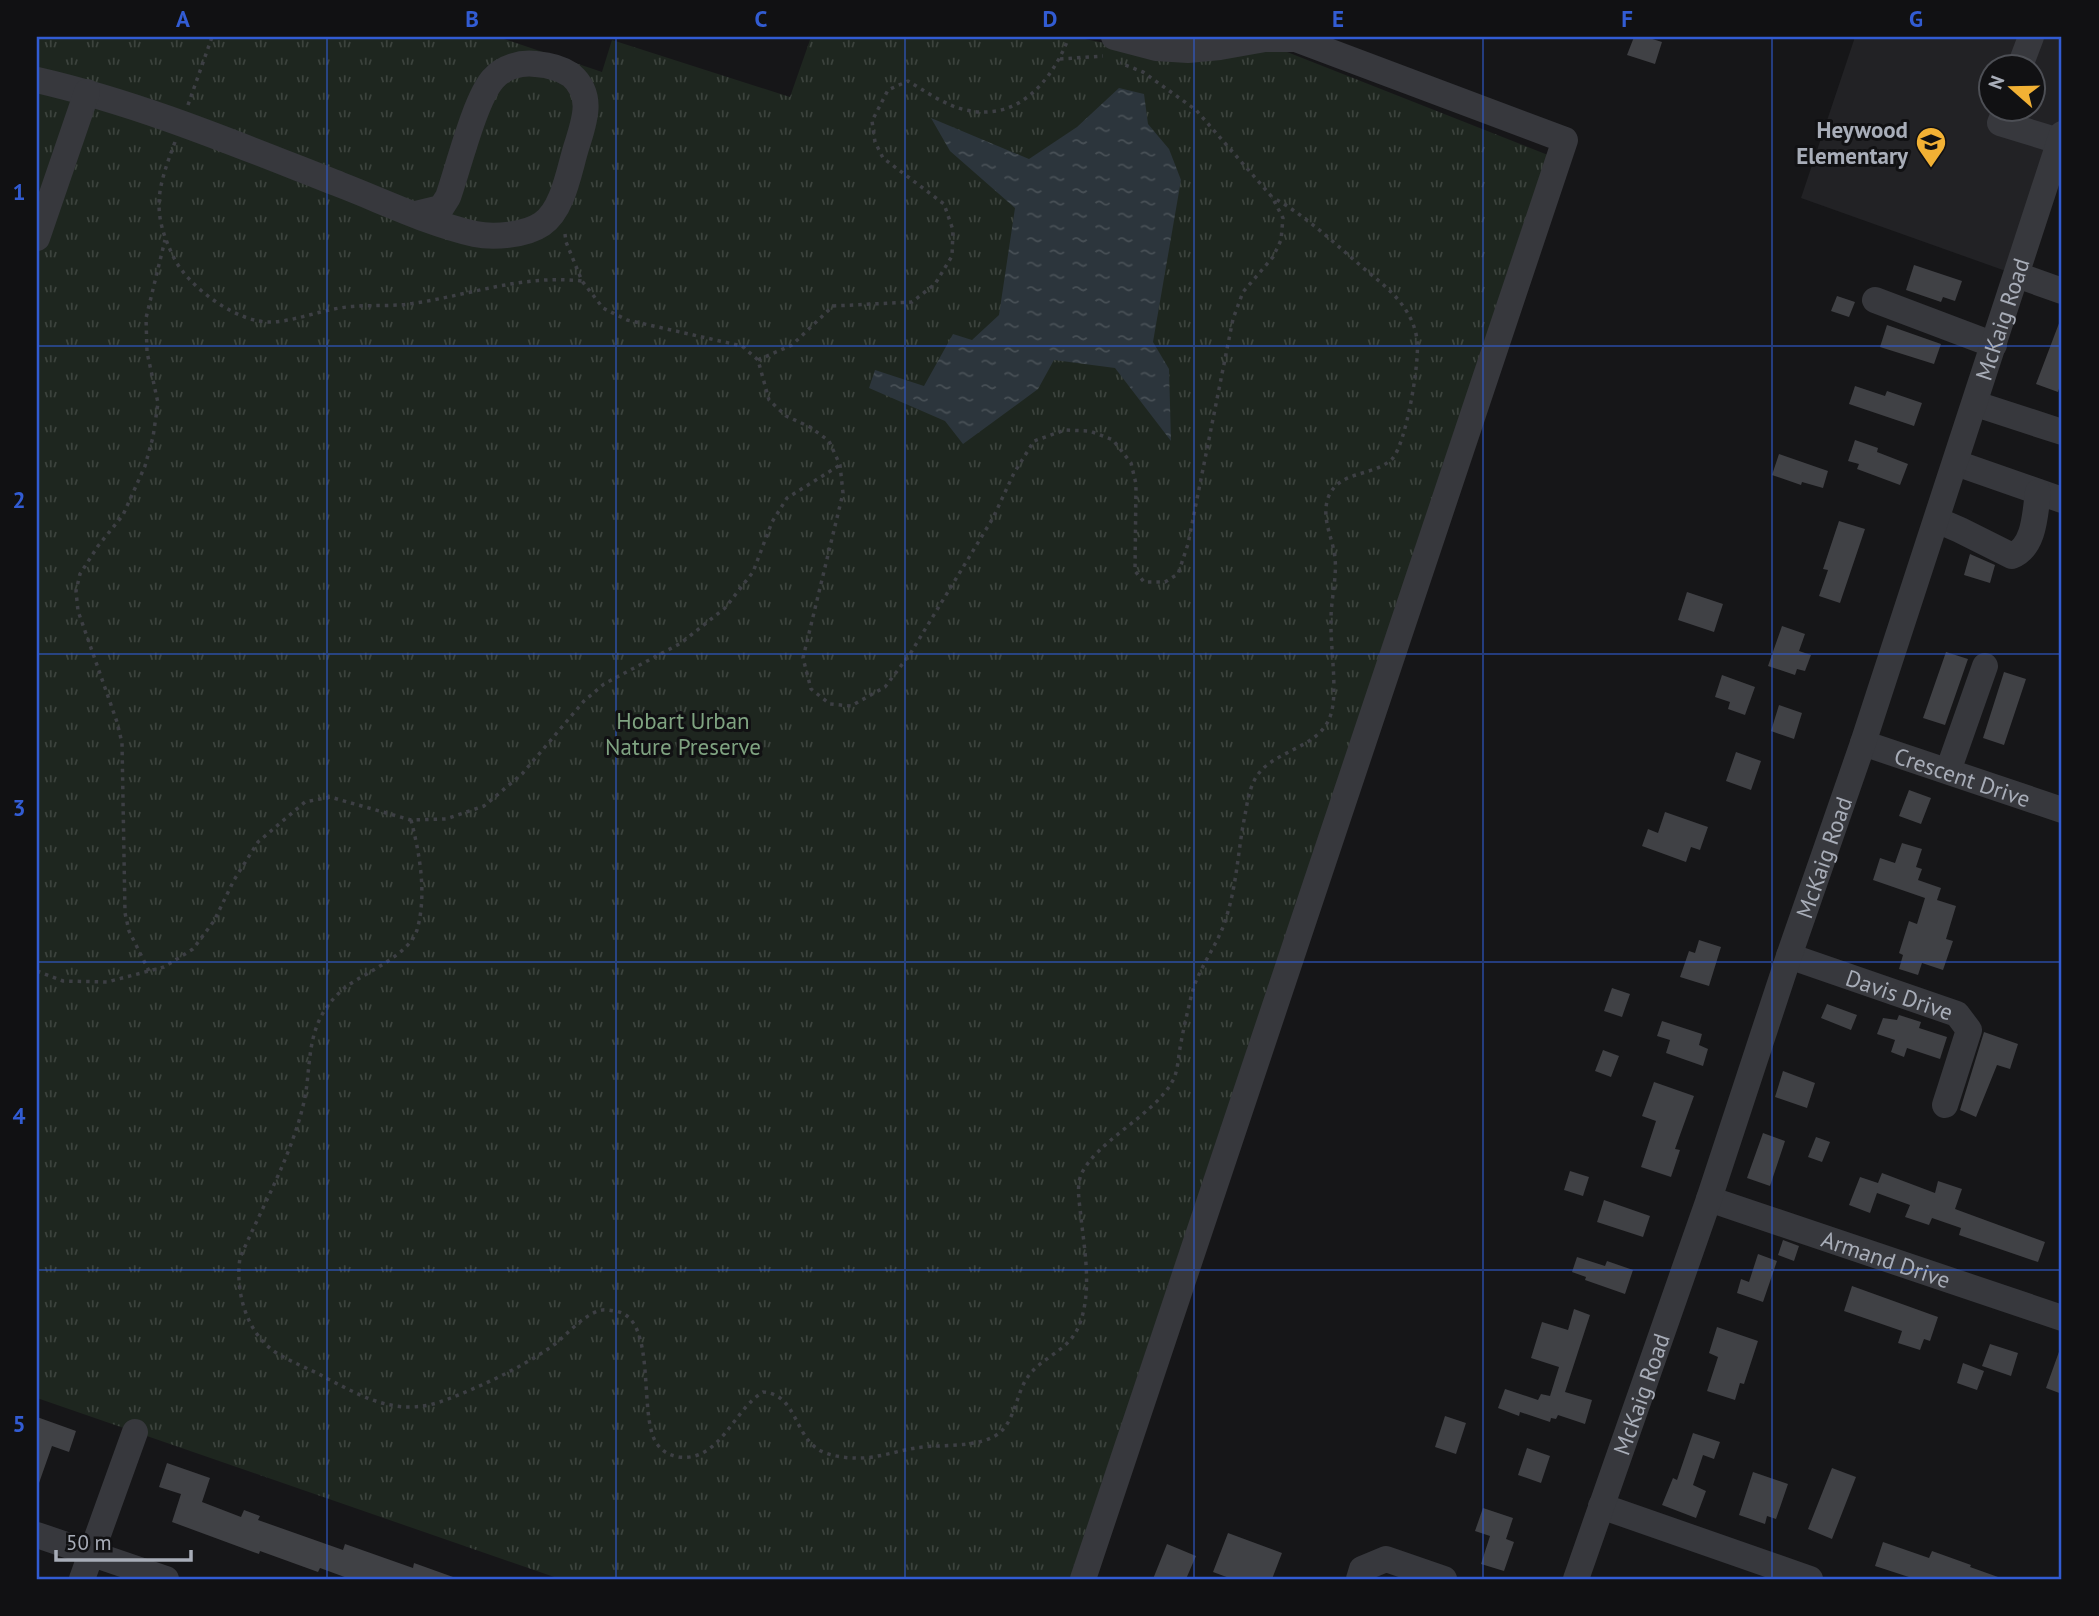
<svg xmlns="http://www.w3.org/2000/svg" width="2099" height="1616" font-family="'PT Sans',sans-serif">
<defs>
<pattern id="grass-tufts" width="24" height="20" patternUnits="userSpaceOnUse" patternTransform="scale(1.75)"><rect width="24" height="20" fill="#1e261f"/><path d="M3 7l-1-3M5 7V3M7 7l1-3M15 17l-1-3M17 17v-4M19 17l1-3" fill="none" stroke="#3c433d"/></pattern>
<pattern id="water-ripples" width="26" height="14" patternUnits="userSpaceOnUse" patternTransform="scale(1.75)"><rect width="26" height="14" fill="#2c353c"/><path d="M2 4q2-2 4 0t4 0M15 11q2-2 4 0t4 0" fill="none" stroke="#485056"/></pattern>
</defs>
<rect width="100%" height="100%" fill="#161618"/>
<path fill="#222225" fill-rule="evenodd" d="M1855 37H2062V134L2017 275 1801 198ZM1990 66H2032V108H1990Z"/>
<path fill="url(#grass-tufts)" d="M37 37H498L602 72 612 40 790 97 811 37H1075L1154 53 1267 44 1553 157 1082 1579H560L37 1398Z"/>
<path fill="url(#water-ripples)" d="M1119 88 1144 94 1148 124 1169 149 1181 180 1153 342 1169 369 1171 441 1115 368 1054 360 1038 389 963 444 945 421 869 388 875 370 924 386 953 334 972 340 999 315 1015 208 950 151 931 118 1029 159 1077 127Z"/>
<path fill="#404145" d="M1634 37H1646L1662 42 1655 64 1627 55Z
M1914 265 1962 281 1955 301 1943 297 1941 302 1906 290Z
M1837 296 1855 302 1849 317 1831 311Z
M2061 318 2062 379 2058 392 2036 384Z
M1887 325 1941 344 1934 364 1880 347Z
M1855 386 1885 396 1887 391 1922 403 1914 426 1849 404Z
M1855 440 1878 448 1877 452 1908 464 1900 485 1857 469 1859 464 1848 461Z
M1779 454 1828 471 1823 488 1802 482 1801 485 1772 475Z
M1839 521 1865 529 1840 603 1819 596 1828 570 1823 569Z
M1970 554 1995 565 1990 583 1964 575Z
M1687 592 1723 604 1714 632 1678 620Z
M1782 626 1805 634 1799 651 1811 655 1805 671 1797 669 1795 675 1768 666Z
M1946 652 1968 659 1945 725 1923 718Z
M2004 672 2026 679 2004 745 1983 738Z
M1722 675 1755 687 1745 715 1728 709 1730 702 1715 697Z
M1779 705 1802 713 1794 739 1771 731Z
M1736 752 1761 761 1751 790 1726 781Z
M1909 790 1931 798 1921 824 1899 816Z
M1665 812 1708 827 1700 850 1691 847 1686 862 1642 846 1648 829 1658 833Z
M1902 843 1922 849 1916 867 1922 869 1918 880 1941 888 1937 900 1956 906 1946 939 1953 941 1943 970 1922 963 1918 975 1899 969 1903 955 1899 953 1909 921 1917 924 1925 898 1873 880 1880 858 1895 863Z
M1699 940 1721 947 1709 986 1680 977 1689 951 1695 953Z
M1612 988 1630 994 1622 1017 1604 1011Z
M1827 1004 1857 1015 1851 1030 1821 1018Z
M1899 1015 1921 1022 1919 1028 1947 1037 1940 1059 1907 1048 1904 1057 1891 1052 1895 1040 1877 1034 1883 1018 1897 1020Z
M1662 1021 1702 1034 1699 1045 1708 1049 1703 1066 1666 1053 1670 1040 1657 1036Z
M1984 1032 2018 1044 2010 1069 1997 1065 1976 1117 1960 1110Z
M1603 1050 1619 1056 1611 1077 1595 1071Z
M1783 1071 1815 1083 1807 1108 1775 1097Z
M1654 1082 1694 1096 1675 1149 1680 1150 1671 1177 1641 1167 1656 1121 1642 1116Z
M1763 1133 1785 1141 1770 1186 1747 1178Z
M1816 1137 1830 1142 1822 1162 1808 1157Z
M1570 1171 1589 1177 1583 1196 1564 1190Z
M1882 1173 1935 1193 1938 1181 1962 1189 1955 1209 2045 1242 2038 1262 1959 1235 1961 1228 1932 1218 1929 1225 1905 1217 1910 1205 1877 1193 1870 1213 1849 1205 1860 1177 1878 1183Z
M1604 1200 1650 1216 1643 1237 1597 1222Z
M1783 1240 1799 1246 1794 1261 1778 1255Z
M1758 1254 1777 1261 1763 1302 1737 1293 1741 1279 1749 1282Z
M1577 1257 1605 1266 1607 1261 1633 1270 1625 1294 1585 1280 1586 1277 1572 1272Z
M1852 1286 1938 1317 1930 1341 1924 1339 1920 1350 1898 1343 1902 1331 1844 1311Z
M1574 1309 1590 1315 1565 1392 1592 1400 1585 1424 1558 1415 1556 1419 1551 1418 1550 1422 1520 1412 1519 1416 1498 1408 1505 1389 1538 1400 1541 1394 1550 1396 1559 1367 1531 1358 1542 1322 1568 1330Z
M1717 1327 1758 1341 1744 1384 1740 1383 1735 1400 1707 1391 1718 1357 1709 1353Z
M1990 1344 2018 1353 2011 1376 1982 1366Z
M2060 1349H2062V1394L2046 1388Z
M1963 1363 1984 1371 1977 1390 1957 1383Z
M1445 1416 1466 1423 1456 1454 1435 1447Z
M37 1417 76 1431 69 1452 52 1446 39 1483H37Z
M1693 1433 1720 1442 1714 1459 1703 1455 1693 1485 1706 1491 1696 1518 1662 1505 1673 1478 1677 1480Z
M1527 1448 1550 1456 1541 1483 1518 1475Z
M167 1463 210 1478 202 1502 241 1517 244 1510 260 1516 258 1520 343 1550 345 1544 413 1568 414 1563 453 1577V1579H350L320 1568 318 1572 260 1551 259 1554 172 1522 181 1494 159 1487Z
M1832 1468 1856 1477 1832 1539 1808 1529Z
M1753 1472 1788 1484 1776 1519 1767 1516 1765 1524 1739 1515Z
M1483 1508 1513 1518 1506 1539 1514 1542 1504 1571 1481 1564 1490 1536 1475 1531Z
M1228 1533 1282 1553 1272 1579H1232L1213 1572Z
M1883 1542 1929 1558 1932 1551 1971 1565 1970 1567 1998 1577V1579H1915L1875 1566Z
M1167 1544 1196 1556 1186 1579H1153Z"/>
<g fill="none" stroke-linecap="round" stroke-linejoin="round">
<path stroke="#3d3f44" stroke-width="3.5" stroke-dasharray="3.5 5" stroke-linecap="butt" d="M1060 59 1103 56
M188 105 212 37
M175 142C157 190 151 211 174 258 189 288 239 324 272 322 295 321 318 311 340 308 363 304 386 307 409 304 467 296 523 274 582 281
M565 234 566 242 582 281 603 308 627 320 742 346 758 360 769 400 786 416 810 427 829 441 840 465 843 493 803 658 811 689 830 704 851 706 885 687 910 654 993 518 1014 473 1034 441 1065 430 1090 431 1113 440 1131 463 1136 484 1135 571 1144 582H1165L1178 574 1188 544 1233 319 1243 292 1273 257 1281 240 1283 218 1272 197 1196 110 1143 72 1120 63
M758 360 792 345 833 306 912 302 935 284 952 256 953 230 944 204 883 158 875 142 872 121 888 90 908 81C925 91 946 106 966 110 1018 122 1052 81 1069 37
M411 820C420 855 427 895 417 930 410 954 367 972 347 986 338 993 329 1003 323 1013 306 1042 311 1075 303 1106 290 1159 261 1209 240 1258 235 1291 246 1332 275 1352 292 1363 311 1369 328 1379 369 1400 401 1418 448 1399 482 1386 518 1369 548 1349 565 1338 579 1318 598 1311 603 1309 609 1310 614 1311 659 1315 637 1417 657 1444 663 1452 669 1455 679 1457 720 1462 733 1410 763 1392 797 1394 794 1437 821 1451 831 1456 845 1458 855 1458 875 1459 896 1451 916 1448 940 1444 971 1448 993 1437 1015 1426 1015 1396 1027 1378 1040 1358 1066 1352 1077 1330 1093 1297 1085 1253 1081 1218 1080 1205 1076 1188 1081 1175 1095 1142 1154 1115 1172 1082 1178 1072 1178 1059 1180 1048 1183 1031 1187 1014 1191 997 1198 967 1218 946 1226 918 1237 885 1238 849 1245 815 1247 804 1249 791 1254 781 1269 749 1320 751 1331 714 1338 691 1330 646 1331 619 1331 599 1337 578 1335 558 1333 538 1321 519 1328 498 1338 470 1373 477 1392 459 1406 445 1420 361 1417 341 1416 327 1409 313 1400 302 1389 288 1375 278 1361 266 1333 242 1305 215 1272 197
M37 971 63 981 107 982 164 967 193 949 214 921 234 880 258 842 305 802 330 797 411 820 446 819 484 806 522 774 584 701 604 684 681 643 725 608 753 572 772 522 787 498 840 465
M149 971 129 931 125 913 122 743 117 722 78 611 76 591 80 574 98 546 123 515 145 466 153 437 158 403 147 352 146 318 165 240"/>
<g stroke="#37383d" stroke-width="26">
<path d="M2020 66 2031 37"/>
<path d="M37 80C142 104 241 146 341 185 385 202 430 224 475 234 494 238 526 235 542 224 563 210 569 171 576 148 584 122 595 96 571 75 561 68 548 65 536 64 521 62 503 67 493 79 475 99 458 169 448 197L441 208 416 214"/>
<path d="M2006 108 2000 123 2062 142"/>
<path d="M37 238 87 92"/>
<path d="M2017 275 2062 291"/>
<path d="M1875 300 1994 345"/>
<path d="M1976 404 2062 432"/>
<path d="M1956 463 2062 500"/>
<path d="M1937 520 1960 530 2012 556C2035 547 2035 513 2038 492"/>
<path id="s1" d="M1863 743 2062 810"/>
<path d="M1948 771 1985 666"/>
<path id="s2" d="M1789 956 1957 1014 1969 1030 1945 1105"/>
<path id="s3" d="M1709 1199 2062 1318"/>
<path d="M1601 1506 1810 1579"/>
<path d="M37 1535 166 1579"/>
<path d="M82 1579 135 1432"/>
<path d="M1083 1579 1565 140 1296 39H1265L1220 47 1188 50 1156 48 1114 37"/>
<path d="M1359 1579 1362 1569 1386 1559 1444 1579"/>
<path id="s4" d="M1576 1579 1709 1199 1789 956 1863 743 2062 134"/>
</g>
</g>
<path fill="none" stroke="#325cd3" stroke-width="2" stroke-opacity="0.55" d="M327 37V1579M616 37V1579M905 37V1579M1194 37V1579M1483 37V1579M1772 37V1579M37 346H2062M37 654H2062M37 962H2062M37 1270H2062"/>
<defs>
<g id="school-pin" transform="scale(1.575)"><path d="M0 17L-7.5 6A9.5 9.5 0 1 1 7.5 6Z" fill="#f2b134" stroke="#111113"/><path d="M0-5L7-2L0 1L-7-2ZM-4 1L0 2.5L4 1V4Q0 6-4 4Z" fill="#111"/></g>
</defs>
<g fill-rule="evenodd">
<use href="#school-pin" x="1931" y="142"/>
</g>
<g text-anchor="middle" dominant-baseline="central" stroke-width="6" stroke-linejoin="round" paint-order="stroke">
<g font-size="23" font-weight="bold" fill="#a8adb8" stroke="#111113" text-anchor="end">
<text x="1908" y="129">Heywood<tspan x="1908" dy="26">Elementary</tspan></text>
</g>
<g font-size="23" fill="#a8adb8" stroke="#111113">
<text stroke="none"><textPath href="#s4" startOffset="1330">McKaig Road</textPath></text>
<text stroke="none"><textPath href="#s1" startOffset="105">Crescent Drive</textPath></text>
<text stroke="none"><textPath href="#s4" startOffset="763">McKaig Road</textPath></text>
<text stroke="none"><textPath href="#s2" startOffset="117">Davis Drive</textPath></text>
<text stroke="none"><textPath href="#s3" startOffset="187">Armand Drive</textPath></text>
<text stroke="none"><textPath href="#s4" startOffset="196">McKaig Road</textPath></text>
</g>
<g font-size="23" fill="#7fa381" stroke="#111113">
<text x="683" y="720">Hobart Urban<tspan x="683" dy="26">Nature Preserve</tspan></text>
</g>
</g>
<rect width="2099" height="1616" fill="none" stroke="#111113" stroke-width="77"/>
<g transform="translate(2012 88) rotate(290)"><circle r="33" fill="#111113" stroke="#4d4f55" stroke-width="2"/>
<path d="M0-5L12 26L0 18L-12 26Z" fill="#f2b134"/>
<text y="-10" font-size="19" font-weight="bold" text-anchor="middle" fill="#a8adb8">N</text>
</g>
<path d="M56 1550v10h135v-10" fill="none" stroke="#a8adb8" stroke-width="3.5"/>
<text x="66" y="1550" font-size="21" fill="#a8adb8" stroke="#111113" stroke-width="5" paint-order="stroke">50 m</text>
<rect x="38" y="38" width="2022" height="1540" fill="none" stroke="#325cd3" stroke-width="2.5"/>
<g font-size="23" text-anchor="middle" font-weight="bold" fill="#325cd3">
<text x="183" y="27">A</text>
<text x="472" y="27">B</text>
<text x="761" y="27">C</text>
<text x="1050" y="27">D</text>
<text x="1338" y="27">E</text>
<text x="1627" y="27">F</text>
<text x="1916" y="27">G</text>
<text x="19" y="200">1</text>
<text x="19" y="508">2</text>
<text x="19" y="816">3</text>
<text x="19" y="1124">4</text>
<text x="19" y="1432">5</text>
</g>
</svg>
